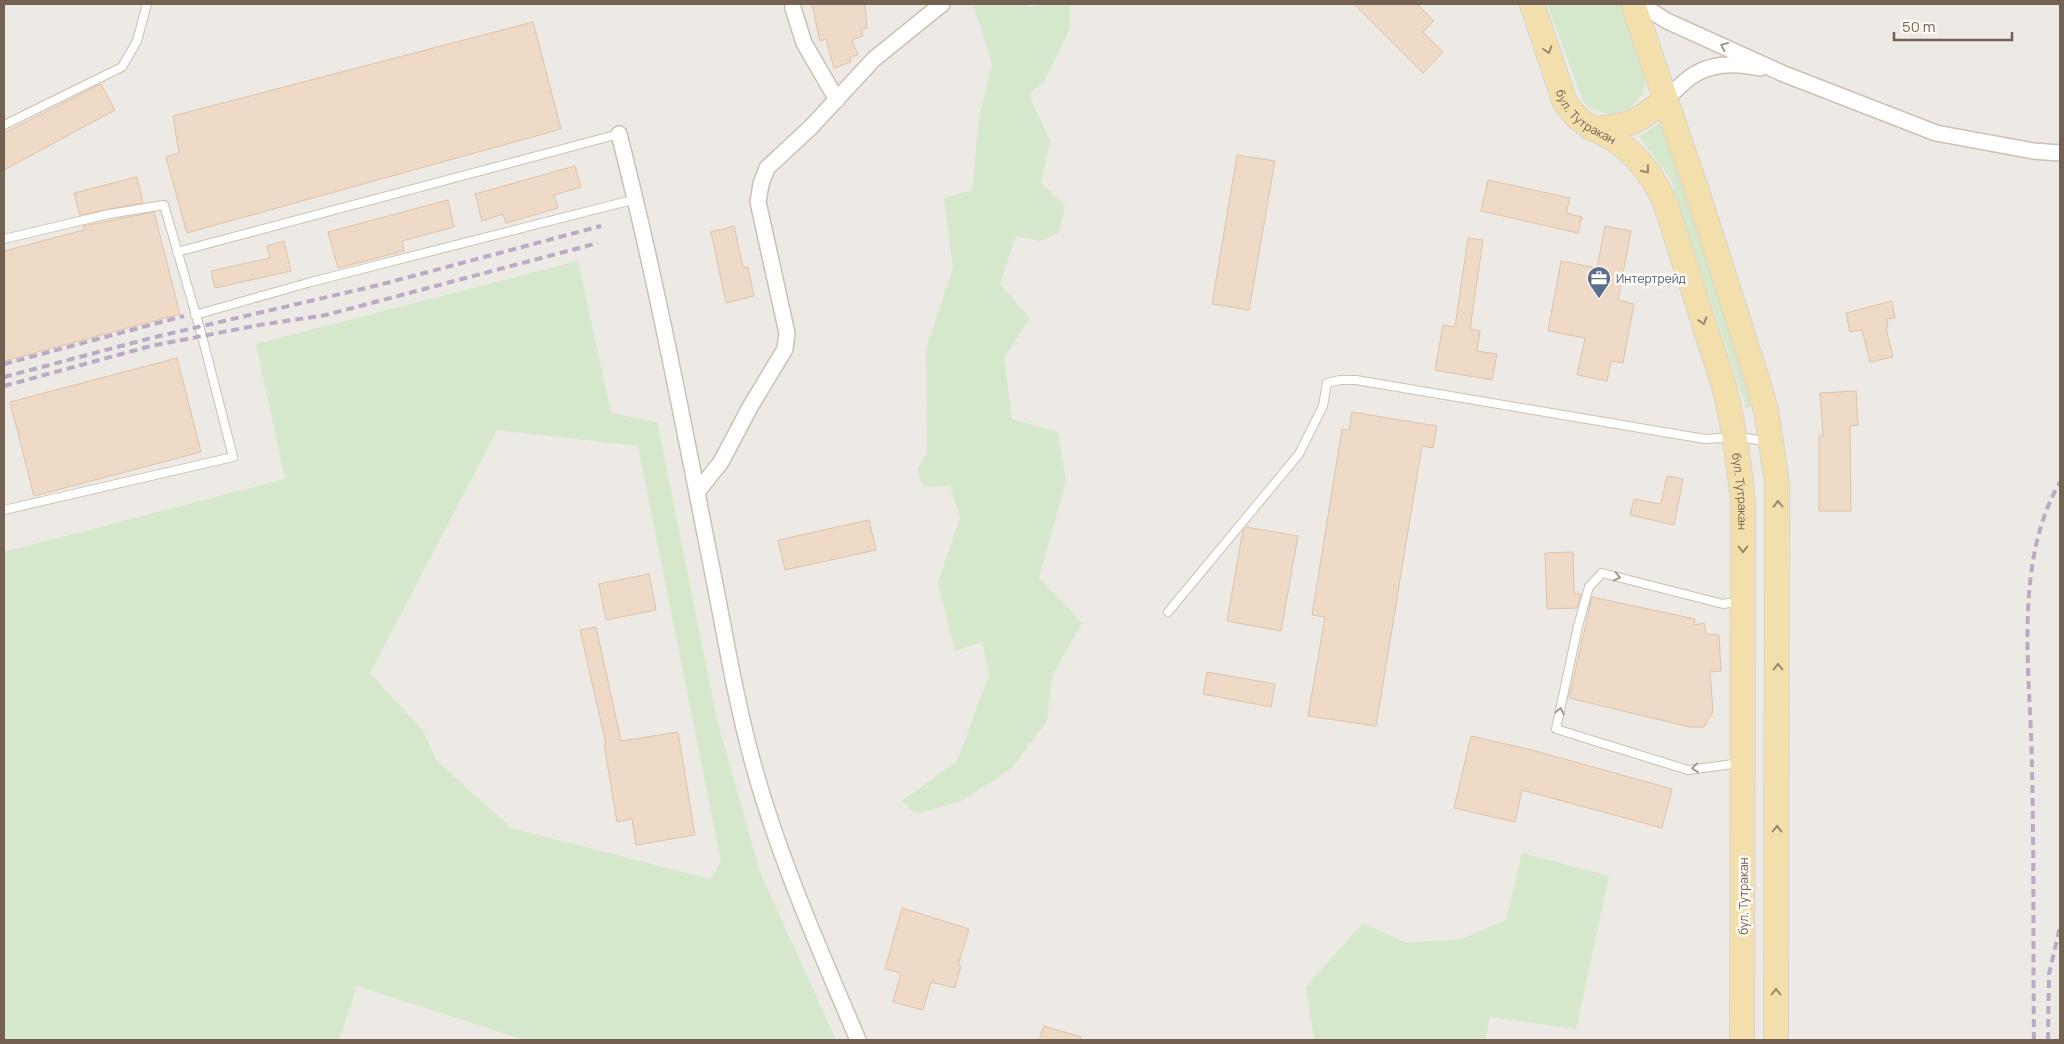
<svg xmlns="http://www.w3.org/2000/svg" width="2064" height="1044" font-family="Manrope,sans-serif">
<rect width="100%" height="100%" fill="#fbf7ec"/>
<path fill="#ede9e4" d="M4 4H2060V1040H4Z"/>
<path fill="#d5e8cb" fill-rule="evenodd" d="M973 4H1028L1029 7 1050 4H1070V28L1045 80 1029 95 1050 141 1041 183 1065 205 1059 233 1040 241 1016 236 1000 284 1030 318 1004 358 1012 419 1058 432 1066 481 1039 578 1082 623 1052 676 1047 721 1011 769 961 801 916 814 902 801 957 761 989 675 982 642 955 651 938 583 960 518 950 486 923 487 917 470 927 452 926 349 953 268 944 198 972 190 979 118 992 64Z
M1547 4H1622L1647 76 1642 95 1629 109 1610 114 1591 109 1584 103Z
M1659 123 1665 126 1752 397 1750 407 1746 408 1678 199 1669 176 1639 137Z
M578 261 611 413 657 422 718 724 760 872 836 1040H524L357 986 339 1040H4V552L285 479 256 344ZM497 430 638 446 721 862 710 879 511 828 436 760 424 732 370 673Z
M1522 853 1609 876 1576 1029 1490 1017 1485 1040H1314L1306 987 1363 923 1406 943 1462 939 1506 920Z"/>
<path fill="#eedac6" stroke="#e0c2a8" d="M812 4H865L867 28 861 30 863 36 852 40 858 55 850 57 851 62 834 68 826 39 820 41Z
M1354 4H1417L1434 21 1423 32 1443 52 1423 73Z
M533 22 561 129 187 233 166 157 179 153 173 116Z
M101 84 115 110 4 170V133Z
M1237 155 1275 161 1249 310 1212 304Z
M575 166 581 187 554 195 558 208 506 223 503 214 482 221 475 194Z
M137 177 143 203 80 215 74 193Z
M1488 180 1570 198 1566 213 1582 217 1578 233 1481 211Z
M448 200 454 227 402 241 404 251 338 268 328 232Z
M154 212 180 314 4 361V251L84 230 83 226Z
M734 226 743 268 748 267 754 296 726 303 711 232Z
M1605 226 1631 231 1618 300 1634 304 1623 363 1611 361 1607 381 1577 375 1585 338 1548 331 1561 261 1597 268Z
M1468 238 1483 240 1470 329 1480 331 1477 351 1497 354 1492 380 1435 370 1443 325 1455 327Z
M284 241 291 271 215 288 211 271 270 258 267 246Z
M1892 301 1895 318 1887 319 1888 327 1886 328 1893 357 1870 362 1862 330 1850 332 1846 313Z
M177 358 201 452 34 496 10 402Z
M1856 391 1858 425 1850 426 1851 511H1819V436H1823L1820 393Z
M1352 412 1437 426 1433 448 1422 446 1376 726 1308 716 1325 617 1312 615 1342 429 1349 430Z
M1667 476 1683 479 1674 525 1630 515 1634 499 1661 504Z
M869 520 876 550 785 570 778 540Z
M1246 527 1298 536 1281 631 1227 621 1243 530Z
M1573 552 1574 593 1581 594 1577 608 1547 609 1545 553Z
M649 574 656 610 606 620 599 584Z
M1592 597 1695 619 1694 625 1704 623 1706 634 1719 635 1721 671 1710 672 1713 712 1704 727H1690L1569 698Z
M596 627 621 741 678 732 695 835 636 845 632 819 617 822 604 744H606L580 630Z
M1207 672 1275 684 1271 707 1203 694Z
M1471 736 1532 750 1672 789 1662 828 1522 790 1515 822 1454 808Z
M902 908 969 929 958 965 961 966 955 988 931 982 923 1010 893 1002 901 973 885 969Z
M1044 1026 1081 1037 1080 1040H1039Z"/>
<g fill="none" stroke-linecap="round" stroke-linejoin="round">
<g stroke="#cdc0b3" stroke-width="10">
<path id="service" d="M4 125 122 67 137 41 147 4
M4 239 109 214 164 205 202 336 233 457 4 510
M177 252 619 134
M195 315 311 282 636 199
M1740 601 1723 604 1602 573 1589 587 1578 626 1556 729 1688 770 1741 763
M1168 612 1299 454 1323 406 1327 383 1340 380H1356L1705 439 1736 437 1767 441"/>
</g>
<g stroke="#cdc0b3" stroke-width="18">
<path id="minor" d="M793 4V8L804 43 837 100
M1640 4 1667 21 1784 74 1936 133 2033 151 2060 153
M1666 99C1674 92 1683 82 1692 76 1713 62 1737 63 1760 68
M619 134C655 274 682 417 710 559 724 628 735 699 754 767 780 861 820 950 858 1040
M697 492 721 462 750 407 785 349 787 333 758 202 761 184 767 168 811 127 874 59 942 4"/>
</g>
<g stroke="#d8d3ce" stroke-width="26">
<g id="primary">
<path id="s1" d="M1532 4 1564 100C1582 131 1599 127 1623 146 1643 162 1656 182 1666 205L1724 386C1734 425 1739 463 1743 503L1742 1040"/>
<path d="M1633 4 1698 194 1757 379 1766 410 1777 482 1776 1040"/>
<path d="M1592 129C1630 126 1636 123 1666 99"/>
</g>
</g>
<use href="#service" stroke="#fff" stroke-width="8"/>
<use href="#minor" stroke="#fff" stroke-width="15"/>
<use href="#primary" stroke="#f3dfac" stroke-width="24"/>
<path stroke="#bbaac5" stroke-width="4" stroke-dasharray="8 5" stroke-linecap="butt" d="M4 364 184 316
M4 377 155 337 379 285 601 226
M4 386 151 346 259 325 326 315 598 243
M2034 1040C2033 950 2034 859 2032 768 2031 677 2012 565 2060 482
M2048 1040 2049 974 2060 927"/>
</g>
<defs><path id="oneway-chevron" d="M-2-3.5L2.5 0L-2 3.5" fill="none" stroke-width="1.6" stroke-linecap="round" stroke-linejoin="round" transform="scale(1.25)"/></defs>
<g stroke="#a5988e">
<use href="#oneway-chevron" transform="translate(1724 46) rotate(-155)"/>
<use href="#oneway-chevron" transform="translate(1617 577) rotate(13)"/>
<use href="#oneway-chevron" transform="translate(1560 711) rotate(-78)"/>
<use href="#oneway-chevron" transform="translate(1695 768) rotate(176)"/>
</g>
<g stroke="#9b876c">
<use href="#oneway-chevron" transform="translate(1548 50) rotate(72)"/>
<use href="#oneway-chevron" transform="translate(1646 170) rotate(51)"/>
<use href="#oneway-chevron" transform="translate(1703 321) rotate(72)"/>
<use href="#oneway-chevron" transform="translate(1778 504) rotate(-91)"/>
<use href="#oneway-chevron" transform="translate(1743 549) rotate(89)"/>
<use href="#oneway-chevron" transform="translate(1778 667) rotate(-90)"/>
<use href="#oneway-chevron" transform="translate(1777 829) rotate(-90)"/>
<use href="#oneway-chevron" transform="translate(1776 992) rotate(-90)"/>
</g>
<defs>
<g id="office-pin" transform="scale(1.25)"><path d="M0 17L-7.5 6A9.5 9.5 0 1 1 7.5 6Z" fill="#5c6f8a" stroke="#fefaf3"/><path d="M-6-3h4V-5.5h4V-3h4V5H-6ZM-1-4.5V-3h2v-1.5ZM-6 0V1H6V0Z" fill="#fff"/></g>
</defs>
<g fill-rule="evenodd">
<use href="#office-pin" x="1599" y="278"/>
</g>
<g text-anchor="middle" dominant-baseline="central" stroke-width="5" stroke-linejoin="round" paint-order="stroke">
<g font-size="12" fill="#756151" stroke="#fefaf3">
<text stroke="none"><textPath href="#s1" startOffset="129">бул. Тутракан</textPath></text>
<text stroke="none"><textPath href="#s1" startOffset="548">бул. Тутракан</textPath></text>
<text transform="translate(1743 896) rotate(-90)">бул. Тутракан</text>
</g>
<g font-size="12" fill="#4e5e75" stroke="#fefaf3" text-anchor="start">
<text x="1616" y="278">Интертрейд</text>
</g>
</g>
<rect width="2064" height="1044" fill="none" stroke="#756151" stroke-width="10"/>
<path d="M1894 32v8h118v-8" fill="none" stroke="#756151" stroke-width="2.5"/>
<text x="1902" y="32" font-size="15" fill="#756151" stroke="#fefaf3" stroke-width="4" paint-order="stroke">50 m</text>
</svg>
